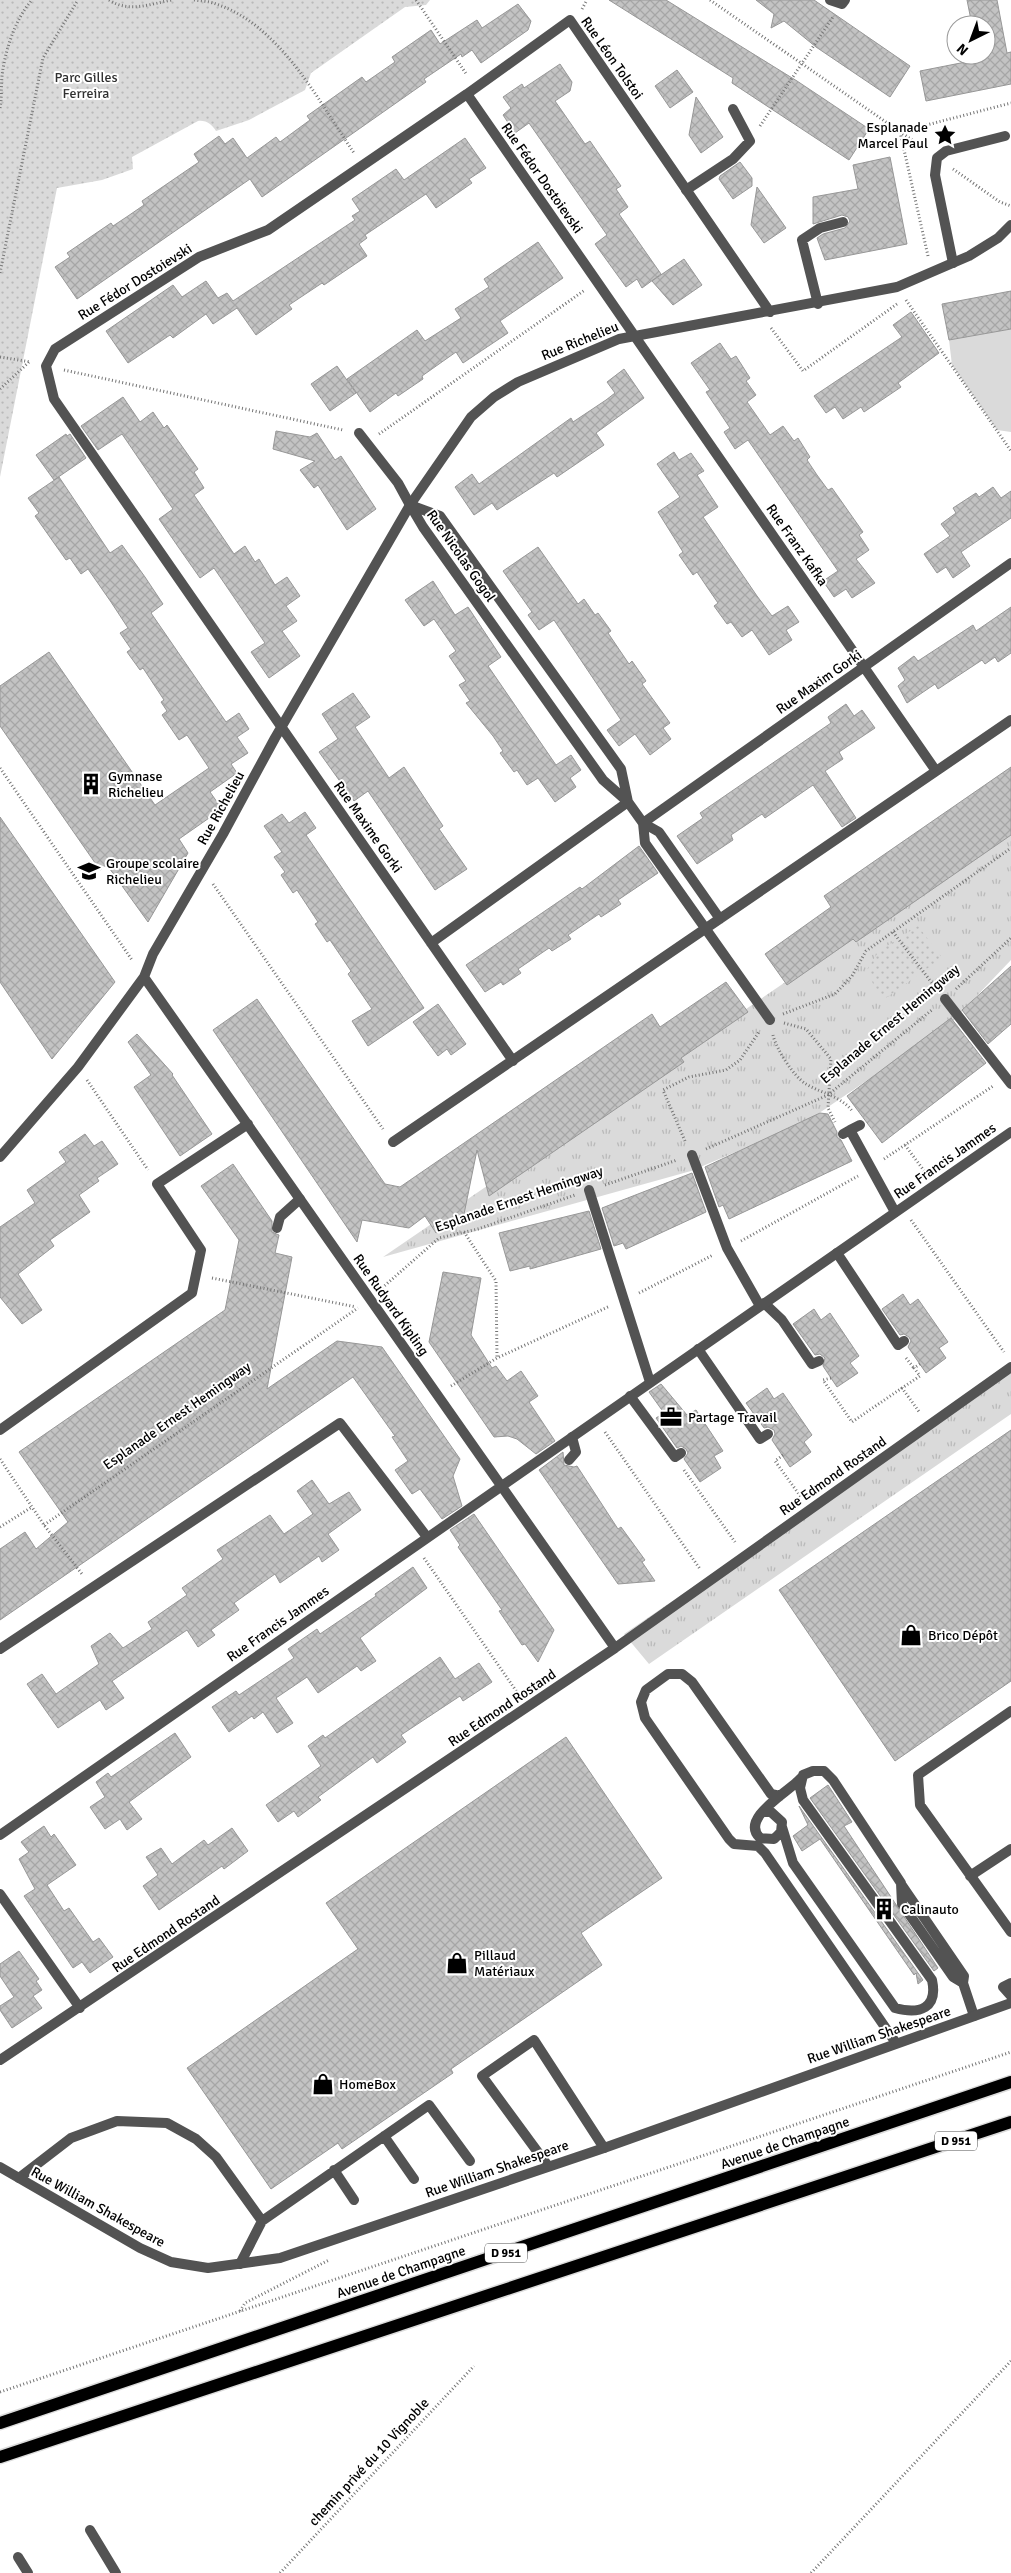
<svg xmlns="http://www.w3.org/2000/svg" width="1011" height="2573" font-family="Signika,sans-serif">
<defs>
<pattern id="grass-tufts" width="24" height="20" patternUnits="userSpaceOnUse" patternTransform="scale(1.25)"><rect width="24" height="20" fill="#dadada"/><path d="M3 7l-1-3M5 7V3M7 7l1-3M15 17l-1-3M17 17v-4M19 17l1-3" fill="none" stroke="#b9b9b9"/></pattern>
<pattern id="park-dots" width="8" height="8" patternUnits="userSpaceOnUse" patternTransform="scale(1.25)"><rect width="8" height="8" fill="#dadada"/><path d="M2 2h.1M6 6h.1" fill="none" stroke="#b9b9b9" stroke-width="1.8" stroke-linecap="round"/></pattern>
<pattern id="building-cross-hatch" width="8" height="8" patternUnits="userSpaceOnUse" patternTransform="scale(1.25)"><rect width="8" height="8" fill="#c3c3c3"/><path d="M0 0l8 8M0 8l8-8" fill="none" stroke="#a6a6a6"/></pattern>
</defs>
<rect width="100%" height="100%" fill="#fff"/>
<path fill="url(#grass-tufts)" d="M1011 828V960L950 1024 806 1122 691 1171 383 1257Z
M1011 1370V1414L649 1664 624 1634Z"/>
<path fill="url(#park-dots)" d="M0 0H430L426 5 405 7 311 73 305 90 249 120 216 131C212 125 207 120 198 121L132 157 133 169 102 180 57 188 0 477Z
M918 926 942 958 883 1000 866 971 879 951Z"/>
<path fill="#dadada" d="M1011 329V432L997 430 952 365 949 340Z"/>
<path fill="url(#building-cross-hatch)" stroke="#979797" d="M609 0H666L797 81 869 129 849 160 732 83 733 78Z
M756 0H814L910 66 890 97 816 47 784 21 771 28 774 14Z
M967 0H997L1007 53 1011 52V84L926 101 920 71 986 58V25H972Z
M518 4 531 21 528 30 481 63 472 50 462 57 461 54 424 79 426 82 262 197 250 179 77 299 55 267 70 257 67 253 111 223 113 226 128 216 144 205 142 201 199 162 194 154 219 136 225 144 233 138 247 158 276 137 280 142 310 120 307 116 362 77 366 82 395 62 392 57 431 30 440 44 477 20 482 28Z
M560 64 572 82 570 91 555 101 585 144 590 141 621 186 616 189 628 207 619 214 661 274 642 288 637 279 626 287 595 244 607 235 529 123 515 133 503 115 511 108 503 97 522 84 524 88Z
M677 70 693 92 670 108 655 86Z
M696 97 723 137 701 153 689 135Z
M465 138 486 168 469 179 472 183 436 208 426 194 365 235 367 238 359 244 367 256 324 285 322 283 289 305 292 309 256 335 237 308 213 324 206 314 173 338 170 335 128 363 106 331 173 285 182 297 206 281 218 298 227 293 233 301 355 220 352 216 360 211 352 199 396 169 404 180Z
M890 157 907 244 825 260 817 238 823 234 845 228 850 221 848 217 842 215 813 224V197L858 189 853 165Z
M740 162 752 178V186L733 199 719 179 720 176Z
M757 187 786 228 764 243 751 225Z
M538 242 563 278 500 321 508 333 463 363 456 352 422 376 423 379 398 396 396 393 370 412 347 379 417 330 425 341 461 318 455 309 489 287 484 279Z
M684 259 702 285 673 305 652 281Z
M1011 291V329L949 340 942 304Z
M911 312 939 353 898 383 901 387 864 412 861 407 843 419 835 407 826 413 814 396 902 337 893 325Z
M720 343 731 359 736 356 750 378 746 381 756 395 747 402 770 435 783 426 794 441 798 438 810 457 807 460 817 475 828 490 832 488 863 532 859 535 869 550 856 559 875 583 852 598 846 589 834 597 823 581 838 571 748 440 735 449 724 432 730 428 706 392 710 390 691 363Z
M337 366 356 393 330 411 311 384Z
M624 369 644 398 596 433 604 445 557 477 554 473 497 510 492 503 474 515 455 487 472 474 479 484 571 418 573 422 606 400 615 393 607 382Z
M123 397 140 422 153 412 164 428 167 425 198 469 194 472 204 488 194 495 234 554 245 546 255 562 259 559 275 585 287 577 300 596 286 606 297 621 282 631 300 656 269 678 251 652 265 643 214 568 200 578 179 548 159 519 173 509 122 434 98 450 81 426Z
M276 431 310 437 317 433 335 460 341 456 376 509 347 530 318 485 314 488 300 470 315 461 273 449Z
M66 434 67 436 70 434 86 458 54 480 36 455Z
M674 452 679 460 691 453 704 471 697 475 718 507 703 517 757 596 772 616 788 606 799 622 786 630 792 640 769 655 752 630 742 637 731 622 727 624 714 606 718 603 707 587 697 572 693 575 679 555 683 552 658 512 680 497 657 464Z
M59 477 110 553 122 545 145 577 163 604 151 613 226 722 239 713 249 729 237 737 248 753 231 764 237 773 210 792 222 809 179 839 188 853 148 922 107 865 100 870 0 726V686L49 652 155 805 209 768 187 735 179 740 162 715 167 711 161 702 164 700 143 668 140 670 127 652 131 649 120 633 128 628 111 602 88 569 81 574 70 558 66 560 35 516 39 513 28 498Z
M993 487 1001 498 1011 491V518L961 552 970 566 953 578 946 567 937 573 924 554 950 536 941 524 956 513 953 508 976 493 979 497Z
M538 547 578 604 584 599 595 615 598 613 611 631 608 633 629 664 632 661 646 681 642 684 670 723 663 728 671 739 650 755 635 734 619 746 607 730 621 720 554 620 539 630 528 615 532 612 503 571Z
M433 581 455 615 468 607 501 657 488 666 556 765 571 755 581 770 570 778 576 787 555 802 538 778 527 785 517 770 514 772 500 753 503 751 493 736 466 703 470 701 459 685 466 681 449 656 456 651 434 619 424 626 405 600Z
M1011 607V653L998 662 995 657 985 664 982 660 938 689 935 684 907 703 898 686 905 680 898 668 914 656 918 661 973 625 976 631Z
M353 693 370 717 355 727 389 778 404 767 443 826 439 829 467 869 435 890 368 791 354 801 319 752 338 739 322 714Z
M846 704 854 716 862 710 875 728 839 752 843 759 825 771 856 818 842 827 813 785 765 818 762 814 746 825 731 835 733 840 697 864 677 836 703 818 700 813 831 723 828 717Z
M1011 767V835L856 942 853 939 787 985 765 954 831 907 824 896Z
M305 812 316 828 306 835 424 1008 368 1046 352 1021 372 1009 348 974 351 971 330 940 327 942 315 924 318 922 297 890 293 893 281 875 285 872 274 857 282 852 264 826 282 814 289 823Z
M0 817 115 982 52 1059 0 982Z
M639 846 658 873 618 900 621 904 601 917 599 914 568 935 571 939 552 951 549 948 518 969 521 973 503 985 501 982 485 992 466 965 580 887 582 889Z
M1011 966V1024L988 1044 962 1010Z
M726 982 748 1012 681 1058 684 1062 489 1196 477 1150 464 1214 436 1233 425 1216 409 1228 362 1220 357 1242 213 1030 257 999 385 1184 400 1187 652 1014 660 1027Z
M438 1004 466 1044 451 1055 447 1049 438 1056 413 1022Z
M951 1018 986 1063 882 1143 847 1096Z
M137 1034 173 1074 172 1075 212 1134 180 1156 134 1087 151 1075 128 1042Z
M820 1113 828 1114 837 1132V1137L841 1140 852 1161 729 1219 723 1205 719 1207 705 1167Z
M85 1134 94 1146 102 1141 118 1164 97 1178 99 1181 79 1195 90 1212 50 1240 54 1246 18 1274 42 1310 22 1324 0 1297V1227L35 1203 27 1190 66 1162 59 1152Z
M233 1164 272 1221V1232L279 1235 275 1253 292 1257 267 1389 337 1341 382 1347 460 1459 453 1476 462 1506 442 1519 420 1489 412 1494 395 1470 408 1461 392 1437 395 1436 353 1377 0 1620V1549L25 1532 36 1549 68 1522 19 1452 225 1310 239 1240 201 1186Z
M692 1173 706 1212 626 1249 623 1243 614 1246 602 1208Z
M589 1211 601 1249 530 1269V1266L510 1271 499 1233Z
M443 1272 481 1278 471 1335 492 1368 496 1366 507 1381 521 1371 538 1396 529 1402 555 1441 536 1454 517 1439 508 1436 494 1437 429 1342Z
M903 1294 910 1305 918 1299 948 1342 939 1348 946 1358 926 1373 908 1347 911 1341 909 1337 904 1334 900 1335 882 1309Z
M814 1309 821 1320 830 1313 859 1356 850 1363 858 1373 837 1387 823 1366 825 1358 820 1354 815 1355 793 1324Z
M661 1384 687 1415 696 1410 723 1451 714 1456 721 1468 700 1482 684 1459 688 1453 686 1449 681 1446 677 1448 656 1418 664 1413 649 1392Z
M767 1388 774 1399 783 1393 812 1435 804 1442 811 1452 790 1467 772 1440 775 1434 774 1430 768 1427 764 1428 746 1403Z
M1011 1430V1681L895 1761 779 1590Z
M563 1452 564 1465 574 1467 577 1466 618 1529 621 1527 645 1560 642 1562 655 1581 618 1584 539 1470Z
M312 1480 329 1504 349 1492 361 1510 328 1534 339 1550 322 1562 319 1556 280 1583 275 1574 234 1603 239 1610 211 1630 215 1635 198 1647 187 1630 112 1681 124 1698 106 1710 100 1700 58 1728 27 1684 42 1674 56 1694 99 1664 91 1646 110 1633 123 1648 152 1629 148 1622 187 1595 182 1588 223 1559 217 1550 270 1515 284 1534 313 1514 297 1491Z
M474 1514 554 1630 538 1662 525 1644 522 1645 499 1611 502 1610 458 1547 460 1545 450 1530Z
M413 1567 427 1588 360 1638 376 1661 361 1671 357 1666 318 1693 307 1677 276 1698 293 1723 277 1733 263 1712 254 1719 252 1716 229 1732 212 1707 236 1691 239 1695 294 1658 288 1649 317 1629 320 1634 376 1596 375 1594Z
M440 1657 455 1679 479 1663 492 1682 463 1701 460 1696 401 1735 406 1742 377 1763 373 1757 318 1797 321 1800 298 1817 294 1811 278 1822 266 1805 321 1766 308 1746 323 1735 325 1738Z
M175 1733 191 1757 129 1802 142 1819 127 1830 120 1819 105 1829 90 1807 105 1797 96 1782 108 1773 111 1777Z
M566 1737 662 1878 581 1933 602 1965 451 2069 453 2073 342 2149 338 2143 271 2189 187 2068 358 1949 326 1903Z
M828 1785 852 1822 844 1826 938 1968 934 1971 810 1798Z
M799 1806 923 1980 918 1984 916 1973 914 1975 820 1839 802 1851 793 1836 808 1825Z
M44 1826 51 1837 54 1834 76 1865 47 1885 64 1911 69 1908 93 1942 99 1938 113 1957 90 1973 82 1962 73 1968 24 1896 35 1889 19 1859 29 1852 21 1842Z
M232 1828 248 1851 224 1869 222 1866 159 1910 143 1886 158 1875 146 1857 161 1848 172 1864 204 1840 208 1845Z
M19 1951 39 1979 36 1981 42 1990 33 1996 42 2008 12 2028 0 2010V2006L14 1997 0 1976V1964Z"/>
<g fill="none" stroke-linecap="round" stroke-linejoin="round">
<g stroke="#dbdbdb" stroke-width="15">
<path id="primary" d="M0 2423 1011 2082
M0 2457 1011 2122"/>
</g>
<path stroke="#757575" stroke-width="3" stroke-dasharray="1 2.5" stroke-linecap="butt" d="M109 0C129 13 150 4 172 0
M194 0C201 1 209 1 216 4 280 25 318 100 354 153
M416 0 467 75
M710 0 925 149
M582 9 587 0
M0 108C2 97 1 87 2 76 5 51 15 19 32 0
M760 126 833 17
M953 169 1000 202 1011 206
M928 256 900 132 1011 103
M0 273 43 58 78 0
M906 300 1011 451
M771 328 803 371 897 304
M0 357 31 362
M64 370 343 430
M0 389 29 362
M379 434 585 290
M0 768 132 960
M213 884 383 1129
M893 932 935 987
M956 989 1011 938
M783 1014 835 994 852 976 866 951 1011 848
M784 1023 806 1029 831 1059 828 1108 835 1122
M773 1035C776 1049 794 1077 806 1084 823 1094 841 1096 853 1112
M87 1080 148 1170
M685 1141 663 1090 689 1077 726 1070 740 1060 759 1032
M905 1145 925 1172
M706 1149 828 1095 933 1009
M884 1159 993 1086
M605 1185 677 1160
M911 1220 1004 1352
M464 1232 496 1281 497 1358
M741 1241 858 1176
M212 1278 356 1307
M382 1288 439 1238 478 1229 575 1195
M639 1293 713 1255
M906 1358 914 1368
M920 1364 914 1368 920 1376 902 1388 920 1413
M831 1378 823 1380 852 1422 902 1388
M451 1386 497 1358 610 1306
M605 1432 700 1569
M783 1455 775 1461 801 1497
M0 1459 44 1525 82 1574
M684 1470 735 1542
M44 1525 358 1308
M0 1527 32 1507
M424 1558 519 1695
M240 2311 245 2303 329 2260
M0 2392 1011 2052
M280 2573 474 2366
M811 2573 1011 2361"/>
<path stroke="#535353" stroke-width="10" d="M830 0 842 4 845 0
M686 190 733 159 750 141 733 109
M953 263 935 175 937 158 946 151 1005 136
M818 304 802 240 820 228 843 222
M359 433 398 483 410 505
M850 1130 860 1125
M843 1134 850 1130 895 1212
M589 1190 650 1382
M277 1228 280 1217 300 1199
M837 1253 898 1345 904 1341
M764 1303 782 1320 812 1364 819 1361
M698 1349 760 1439 768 1434
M630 1396 675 1457 681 1453
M569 1460 576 1452 572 1437
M0 1649 340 1423 427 1537
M1011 1711 918 1775 920 1805 1011 1932
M780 1796 771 1794 692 1682 682 1674H668L646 1690 641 1702 645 1718 729 1839 734 1844 758 1846 765 1853 896 2043
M763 1812H771L782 1822 781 1832 774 1839 760 1838C739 1818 789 1792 801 1778
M782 1827 793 1863 895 2008C920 2015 938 2008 932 1980L803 1800 800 1788 803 1775 813 1771H824L833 1780 901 1883 902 1904 953 1977 963 1983 974 2016
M970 1876 1011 1849
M901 1884 964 1976 963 1983
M1011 1983 1003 1987 1011 1996
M384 2136 414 2179
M548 2166 482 2076 534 2040 604 2148
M334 2170 354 2200
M19 2178 71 2138 117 2121 167 2123 196 2139 216 2157 262 2221
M240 2264 262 2221 429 2105 470 2161
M90 2530 116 2573
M18 2557 28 2573"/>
<path stroke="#535353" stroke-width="10" d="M467 94 570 20 770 312
M410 505 423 527 603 780 628 802 643 823 659 832 720 919
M410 505 440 516 621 769 628 802
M643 823 1011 563
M643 823 645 843 770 1020
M431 943 628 802
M144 977 615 1648
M945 999 1011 1084
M513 1061 54 399 46 366 55 349 199 257 268 230 467 94 936 771
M393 1142 1011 720
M692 1155 727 1248 760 1306
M0 1157 78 1067 144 977 153 954 223 834 275 738 410 505 471 417 494 397 518 382 619 339 897 287 969 256 998 238 1011 225
M0 1430 192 1293 201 1250 157 1184 248 1124
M0 1835 1011 1132
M0 1894 80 2008
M0 2060 615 1648 1011 1367
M0 2167 140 2248 171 2262 208 2268 280 2258 604 2148 1011 2003"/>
<use href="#primary" stroke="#000" stroke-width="12"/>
</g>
<defs>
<g id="sight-bare" transform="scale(1.725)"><path d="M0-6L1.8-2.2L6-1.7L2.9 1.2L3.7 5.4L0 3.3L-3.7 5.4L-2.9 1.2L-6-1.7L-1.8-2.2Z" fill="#000" stroke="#fff" stroke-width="2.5" paint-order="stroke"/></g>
<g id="building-bare" transform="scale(1.725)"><path d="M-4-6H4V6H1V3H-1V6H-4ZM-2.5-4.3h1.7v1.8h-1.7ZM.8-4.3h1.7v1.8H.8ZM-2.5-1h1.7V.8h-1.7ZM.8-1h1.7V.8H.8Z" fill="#000" stroke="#fff" stroke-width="2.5" paint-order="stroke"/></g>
<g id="school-bare" transform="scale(1.725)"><path d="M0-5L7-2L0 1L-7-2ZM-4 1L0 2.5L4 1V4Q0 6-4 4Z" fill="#000" stroke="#fff" stroke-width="2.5" paint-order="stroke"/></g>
<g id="office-bare" transform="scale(1.725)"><path d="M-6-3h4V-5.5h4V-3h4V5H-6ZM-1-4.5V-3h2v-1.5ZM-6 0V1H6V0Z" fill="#000" stroke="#fff" stroke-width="2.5" paint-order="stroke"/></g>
<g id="shop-bare" transform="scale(1.725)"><path d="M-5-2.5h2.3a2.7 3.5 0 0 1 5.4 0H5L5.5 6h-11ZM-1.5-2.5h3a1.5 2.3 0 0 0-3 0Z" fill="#000" stroke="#fff" stroke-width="2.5" paint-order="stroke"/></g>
</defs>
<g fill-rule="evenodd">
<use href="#sight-bare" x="945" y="135"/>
<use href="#building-bare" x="91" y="784"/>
<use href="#school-bare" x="89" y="871"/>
<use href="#office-bare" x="671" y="1417"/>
<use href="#shop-bare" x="911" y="1635"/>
<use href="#building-bare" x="884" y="1909"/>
<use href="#shop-bare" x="457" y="1963"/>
<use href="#shop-bare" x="323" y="2084"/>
</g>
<g text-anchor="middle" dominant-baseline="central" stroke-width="4" stroke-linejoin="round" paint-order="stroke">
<g fill="#fff" stroke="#4c4c4c" stroke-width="1">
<rect x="935" y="2131.5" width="42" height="19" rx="4"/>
<rect x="485" y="2243.5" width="42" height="19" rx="4"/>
</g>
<g font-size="12" font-weight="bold" fill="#000">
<text x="956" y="2141">D 951</text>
<text x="506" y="2253">D 951</text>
</g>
<g font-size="14" fill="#000" stroke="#fff">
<text transform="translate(612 58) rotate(55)">Rue Léon Tolstoi</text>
<text transform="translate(542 178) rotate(55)">Rue Fédor Dostoievski</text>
<text transform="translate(135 282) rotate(-32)">Rue Fédor Dostoievski</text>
<text transform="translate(580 341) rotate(-22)">Rue Richelieu</text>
<text transform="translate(797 545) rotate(55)">Rue Franz Kafka</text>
<text transform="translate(461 556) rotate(55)">Rue Nicolas Gogol</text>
<text transform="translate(819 682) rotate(-35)">Rue Maxim Gorki</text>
<text transform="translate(221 808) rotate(-61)">Rue Richelieu</text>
<text transform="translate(368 827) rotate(55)">Rue Maxime Gorki</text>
<text transform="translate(890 1024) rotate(-40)">Esplanade Ernest Hemingway</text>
<text transform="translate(945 1161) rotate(-35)">Rue Francis Jammes</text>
<text transform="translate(519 1199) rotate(-19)">Esplanade Ernest Hemingway</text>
<text transform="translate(391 1305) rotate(55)">Rue Rudyard Kipling</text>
<text transform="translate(177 1416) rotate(-35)">Esplanade Ernest Hemingway</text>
<text transform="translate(833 1476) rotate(-35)">Rue Edmond Rostand</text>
<text transform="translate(278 1624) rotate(-35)">Rue Francis Jammes</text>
<text transform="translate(502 1708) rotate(-34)">Rue Edmond Rostand</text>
<text transform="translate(166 1934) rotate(-34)">Rue Edmond Rostand</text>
<text transform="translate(879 2035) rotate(-19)">Rue William Shakespeare</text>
<text transform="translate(785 2143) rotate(-19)">Avenue de Champagne</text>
<text transform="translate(497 2169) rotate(-19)">Rue William Shakespeare</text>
<text transform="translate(98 2207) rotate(29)">Rue William Shakespeare</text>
<text transform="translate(401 2272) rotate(-19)">Avenue de Champagne</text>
<text transform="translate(369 2462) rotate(-47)">chemin privé du 10 Vignoble</text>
</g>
<g font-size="14" fill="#313131" stroke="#fff">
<text x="86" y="77">Parc Gilles<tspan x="86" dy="16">Ferreira</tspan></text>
</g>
<g font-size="14" fill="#000" stroke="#fff" text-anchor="start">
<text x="928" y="127" text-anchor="end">Esplanade<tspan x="928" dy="16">Marcel Paul</tspan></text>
<text x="108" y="776">Gymnase<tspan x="108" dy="16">Richelieu</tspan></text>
<text x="106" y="863">Groupe scolaire<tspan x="106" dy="16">Richelieu</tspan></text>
<text x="688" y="1417">Partage Travail</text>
<text x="928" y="1635">Brico Dépôt</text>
<text x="901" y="1909">Calinauto</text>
<text x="474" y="1955">Pillaud<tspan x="474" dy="16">Matériaux</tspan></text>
<text x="339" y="2084">HomeBox</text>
</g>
</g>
<g transform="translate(971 40) rotate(222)"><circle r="24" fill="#ffffff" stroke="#999999"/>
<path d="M0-4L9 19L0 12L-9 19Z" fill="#000000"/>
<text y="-8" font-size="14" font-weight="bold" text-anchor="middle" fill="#000000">N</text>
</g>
</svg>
